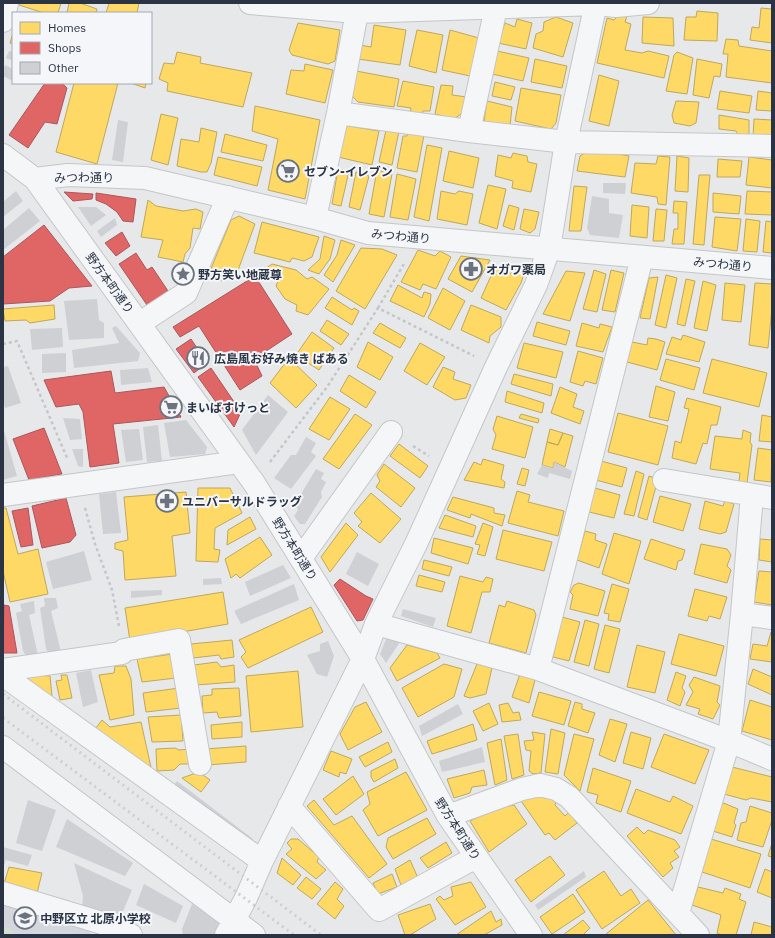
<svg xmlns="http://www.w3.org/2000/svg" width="775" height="938" font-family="'IBM Plex Sans','Noto Sans JP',sans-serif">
<rect width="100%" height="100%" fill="#e6e8ea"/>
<path fill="#d4d7dd" d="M3 904 91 931 90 935H3Z"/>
<path fill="#d6ded6" d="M3 926 9 928 17 935H3Z"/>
<path fill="#ffd966" stroke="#bfa85c" d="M19 3H61L58 13H44L19 5Z
M69 3H80L97 9 96 13H67Z
M109 3H139L137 13H106Z
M761 8 772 9V43L750 40 752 27 759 28Z
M697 11 718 13 717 41 684 40 686 17H696Z
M618 16H627L625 22 631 24 625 50 642 53 648 51 669 56 664 78 597 63 607 18 614 20Z
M556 17 573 23 563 57 533 48 536 34 543 31 544 22Z
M643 17 673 18 674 46 642 43Z
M517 19 532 23 526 49 498 43 505 23 515 27Z
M298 23 340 30 335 61 328 64 292 55 289 50Z
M374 25 406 30 400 65 358 59 360 45 371 47Z
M417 30 443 35 436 73 409 66Z
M450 30 479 38 470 76 442 70Z
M13 33V44L10 43Z
M726 39 738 40 739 46 772 51V83L726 77 728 54H723Z
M497 51 529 58 523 81 492 74Z
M177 52 201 57 200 63 252 73 243 107 167 91 168 83 159 79 164 63 174 64Z
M677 52 693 58 687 94 666 91 674 55Z
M535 59 567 66 562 88 531 82Z
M697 59 722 64 720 77 714 76 709 98 693 95Z
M305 64 333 70 325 103 286 94 291 70 304 71Z
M356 71 399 79 394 107 358 102 352 96Z
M599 75 619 81 609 126 589 121Z
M403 81 434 87 430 111H423L422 116 410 114 411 108 397 106Z
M495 82 515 87 511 100 492 96Z
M74 83H118L97 164 56 152Z
M131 83H146L145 88Z
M441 85 453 86 452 95 467 97 461 114 454 119 435 114Z
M521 88 561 95 556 123 551 129 515 121Z
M720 91 752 96 749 113 717 109Z
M758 91 772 93V111L756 110Z
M487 101 512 107 510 126 484 121Z
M676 101 699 102 696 123 690 126 674 123 672 115Z
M255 106 320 120 305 199 268 190 278 139 252 131Z
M161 114 178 118 168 165 151 160Z
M719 115 749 120V135H738L736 131 719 129Z
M754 119 772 120V137H753Z
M343 125 379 131 372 165 338 157Z
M201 128 217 132 211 163 207 172H201L177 166 181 139 199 142Z
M386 130 399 131 392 165 379 162Z
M408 131 424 135 417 172 397 168 403 136H407Z
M225 134 267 145 263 161 221 152Z
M427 145 442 148 429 221 414 217Z
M591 149 629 156 625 177 577 171 580 156Z
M449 151 479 158 473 188 443 181Z
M513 153 527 156 528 162 537 164 531 192 512 188 513 181 495 176 498 155 511 158Z
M658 156 670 157 666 205 658 204 657 197 631 193 635 163 656 164Z
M677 156 689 158 688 192 675 191Z
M218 157 262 167 257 186 214 175Z
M749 157 772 160V188L746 185Z
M718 159 742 161 740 177H717Z
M338 169 349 171 341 206 332 204Z
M377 170 392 174 384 217 369 214Z
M356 172 369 176 360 210 349 207Z
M397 174 416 179 408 220 390 217Z
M699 175H710L704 245 693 244Z
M488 185 506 189 497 229 479 223Z
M574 186 587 187 581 231H569Z
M441 191 455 194 459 191 473 194 467 225 437 219Z
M747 191 772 192V215L745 214Z
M713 193 741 196 739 214 713 212Z
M148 200 156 206 183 211 196 209 203 212 200 229 193 228 190 248 185 254 183 262 158 257 163 240 141 237Z
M674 201 687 202 684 244H672L674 229H678V213H673Z
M509 205 519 208 514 230 503 226Z
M632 205 649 207 647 238 630 236Z
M524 209 539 212 535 229 530 233 520 229Z
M656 209 667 210 664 241H653Z
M239 216 255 224 237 273 222 281 212 278 210 271 231 220Z
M715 217 741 219 737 251 712 247Z
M746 219 760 221 757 252 743 251Z
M766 221 772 222V253L763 252Z
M262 222 319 237 312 257 304 261 292 258 290 262 254 253Z
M324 236 335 240 330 259 319 274 308 270 320 259Z
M341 240 355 245 333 282 324 275 337 255Z
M361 248 382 249 397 255 365 309 336 291Z
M418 250 435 256 440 251 451 257 436 289 423 284 420 290 401 282Z
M461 256 490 260 472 292 448 279Z
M272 264 296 270 307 279 312 277 329 289 308 315 296 311 297 305 285 299 276 286 278 281 265 269Z
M496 265 511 274 513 268 524 274 521 283 506 310 481 298Z
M594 270 606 274 597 312 583 309Z
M611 270 624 273 615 312 602 310Z
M566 271 585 273 570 321 543 314Z
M666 275 677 278 666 328 655 325Z
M658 277 650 319 640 318 649 278Z
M686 279 695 281 685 326 677 324Z
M703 281 716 285 707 331 694 328Z
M725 283 745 285 741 322 722 320Z
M755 283 772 284V308L768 348 749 345Z
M398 285 422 298 424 292 431 294 430 304 424 317 390 301Z
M443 288 465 301 450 330 428 318Z
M332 297 352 310 354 308 359 311 352 325 325 308Z
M54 305 55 319 30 323 26 320 5 321 3 309Z
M471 305 501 317V327L490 336 489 343 461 330Z
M327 320 349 334 341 345 320 331Z
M537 322 570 331 566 345 533 336Z
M380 323 406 338 400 348 373 333Z
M582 323 599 328 600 324 612 327 603 352 576 346Z
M312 332 334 348 319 370 296 355Z
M683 335 705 342 699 362 666 354 672 337 681 340Z
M648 338 656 339 665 342 657 370 627 362 632 342 647 345Z
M368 342 393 357 380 380 357 367Z
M420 343 445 357 427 385 404 371Z
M524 343 563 352 556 378 517 368Z
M578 351 603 358 596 384 585 381 583 386 570 382Z
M289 358 317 385 296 408 270 383Z
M666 359 700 368 694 390 660 380Z
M712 359 767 373 759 407 703 393Z
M443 367 455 372 453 379 471 385 466 398 455 400 433 387Z
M514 374 553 384 551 396 511 384Z
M349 375 376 392 366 408 340 391Z
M656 386 675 392 668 421 649 417Z
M560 387 577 394 573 407 584 411 580 424 551 413Z
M507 391 544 403 542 413 505 402Z
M330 397 350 409 329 440 309 429Z
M687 398 721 407 717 425H711L707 444 703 443 696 464 672 458 675 441 681 443 689 409 684 408Z
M618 413 668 426 658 465 608 452Z
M355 414 372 425 339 469 323 459Z
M521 414 539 419 538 423 519 418Z
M762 415 772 417V442L759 441Z
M497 416 533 427 525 458 492 449 496 435 493 429Z
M550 429 563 433 558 445 547 442Z
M743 430 751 433 750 442 752 445 747 483 739 481 740 473 710 469 715 436 742 439Z
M563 433 573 436 565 467 554 462 553 468 542 465 547 442 558 445Z
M399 444 428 466 420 478 390 456Z
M758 448 772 450 771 482 754 480Z
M483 459 504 465 501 479 505 482 504 488 464 480 474 462 481 465Z
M601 461 627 468 622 487 596 480Z
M384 464 415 488 401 507 376 487 380 481 377 475Z
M522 468 529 470 525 486 517 484Z
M636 471 644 474 634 516 624 514Z
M649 476 658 479 647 520 638 517Z
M198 488H230L242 513 215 528 214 549 220 550 218 562 196 561Z
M595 488 620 495 614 518 589 512Z
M517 491 530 495 528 502 564 511 558 536 508 523Z
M186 492 190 533 172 536 176 576 125 580 123 551 115 549V543L128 540 124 497Z
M371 493 401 519 380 543 358 526 362 522 354 513Z
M660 496 691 504 683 531 653 522Z
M453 497 494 508V513L505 515 502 526 471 514 470 518 447 510Z
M705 501 723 506 725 501 734 504 726 532 720 534 699 529Z
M3 508H6L18 554 38 549 48 594 10 602 3 571Z
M445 515 476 526 473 537 439 528Z
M250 517 256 529 227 545 228 530Z
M346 523 358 535 330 572 321 557Z
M483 523 493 527 485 556 477 554 480 545 475 544Z
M503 530 552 542 544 571 496 559Z
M585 531 596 534 595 540 607 544 599 568 577 560Z
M614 533 641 541 629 584 602 574Z
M260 537 272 555 240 578 236 574 231 578 225 559Z
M434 538 473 548 468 564 431 553Z
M651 539 685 550 682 560 678 561 676 570 644 559Z
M760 539 772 540V562L759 560Z
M701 544 727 549 731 555 727 566 731 570 727 583 694 574Z
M424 560 452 567 449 576 422 569Z
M759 571 772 572V605L754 602Z
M419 575 445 582 442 592 416 586Z
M460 576 483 582 486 577 493 579 490 592H482L471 633 447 626Z
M579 583 605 591 598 616 570 609 573 595 570 592 574 585Z
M612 584 629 589 620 622 608 620 609 614 604 613Z
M695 589 727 597 720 619 709 616 707 621 688 616Z
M223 592 228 624 130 641 125 608Z
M507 601 534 610 536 615 526 653 489 643 499 605 505 607Z
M311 607 323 632 248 668 241 657 246 652 239 640Z
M562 617 580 622 569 661 553 657Z
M585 620 599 624 589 666 574 662Z
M605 625 620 629 609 673 594 669Z
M771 632H772V662L750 659 753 644 767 646Z
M679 634 724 646 716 676 671 664Z
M232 640 234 657 221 659 219 655 193 658 191 644Z
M407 645 437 653 440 658 397 681 390 668Z
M637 645 665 652 655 693 627 687Z
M173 654 176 678 142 682 137 659Z
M217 662 221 667 234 665 235 682 196 685 194 665Z
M444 664 462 669 454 697 418 717 402 688Z
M477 664 492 668 486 694 470 698 464 696Z
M115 666H126L131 679 134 715 110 720 99 675 114 673Z
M753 669 772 677V695L748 684Z
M298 671 303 727 251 732 246 676Z
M676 672 686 676 682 688 685 692 680 706 667 700Z
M26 674 50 676 52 696 45 697 24 679Z
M520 674 535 680 529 703 512 697Z
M61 675H67L72 698 60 700 56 681 62 680Z
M694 677 720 686 717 702 720 705 713 719 698 714 700 709 686 705 693 692 689 685Z
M179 688 181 708 146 712 143 693Z
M239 688 241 716 219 718 217 712 203 713 202 696 212 695V689Z
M539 692 571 701 564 725 532 716Z
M750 700 772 707V740L742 731Z
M366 702 382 732 348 750 340 734 355 707Z
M575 702 582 704V709L595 713 588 733 568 726Z
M489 703 498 724 483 731 473 711Z
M508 703 513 713 519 712 521 720 502 722 499 705Z
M181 715 183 741 152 742 148 717Z
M610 719 627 724 615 762 599 755Z
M102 720 110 727 141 722 152 772 93 732Z
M242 722V737L212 739 211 725Z
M473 724 477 740 432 754 427 741Z
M551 729 565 733 558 774 545 772Z
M532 732 545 734 541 773 533 774 529 771 531 751 526 750 524 741 534 740Z
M631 732 651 738 643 769 623 763Z
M518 734 524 775 512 779 504 736Z
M574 734 594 739 580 791 564 775Z
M664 734 709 750 695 784 651 767Z
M501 739 507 780 495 785 487 743Z
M388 742 392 752 365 767 359 757Z
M246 746V762L207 765 205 749Z
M175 748 179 750 191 749V764H180L174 770 157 771 156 749Z
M331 751 352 759 346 774 340 772 339 777 323 770Z
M395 759 398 768 374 782 371 777V771Z
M732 767 772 777V802L751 798 746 800 724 794Z
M593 768 631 781 621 812 596 803 598 795 587 792Z
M484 770 487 785 472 787 470 793 454 798 447 779Z
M199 772 210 780 201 792 182 778Z
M406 772 427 810 378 836 363 810 370 804 367 792Z
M353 776 364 794 336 815 323 799Z
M636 789 670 802 673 796 693 806 681 834 627 813Z
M531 795 556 800 555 805 565 816 569 812 577 823 555 840 549 833 545 835 521 801Z
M314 800 334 825 352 816 387 864 369 878 307 806Z
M721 802 738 809 734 823 736 825 732 837 713 831Z
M514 805 527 824 489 852 470 821 498 808Z
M750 806 772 813V820L763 847 737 840 741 823 746 822Z
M427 818 436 834 393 859 386 847 388 838Z
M637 827 644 834 648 830 675 840 680 847 674 851 679 857 670 863 673 868 663 877 627 836Z
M291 839H298L319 857 317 862 326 870 316 879 286 854 292 849 287 843Z
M711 839 761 854 750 888 702 872Z
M446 842 452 853 428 868 420 858Z
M772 843V857L768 856Z
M550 856 565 875 531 902 515 880Z
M282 858 301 875 293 885 277 873Z
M410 860 418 878 401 885 395 869Z
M9 867 42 873 37 893 4 884Z
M765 869 772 872V898L757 892Z
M604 871 621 896 631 889 640 903 602 929 576 890Z
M392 874 397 887 378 894 373 883Z
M306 877 321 889 312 899 297 888Z
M335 882 343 889 337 899 344 906 335 919 317 904Z
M471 882 486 907 455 925 436 899 440 896 444 900 453 896 451 887Z
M698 887 723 893 725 888 741 894 739 899 746 902 736 935H721L717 933 721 915 692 905Z
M573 894 585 912 552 934 540 917Z
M648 900 676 935H607L606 934Z
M430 904 436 919 410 935H405L398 915Z
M491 911 496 922 501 919 502 925 484 935H456Z
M583 920 590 928 583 935H563Z
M754 922 772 927V935H751Z"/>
<path fill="#e06666" stroke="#aa575c" d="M45 83H62L67 88 57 124 45 122 28 148 9 135Z
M64 192 93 194 92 199 73 201Z
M96 193 136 199 133 222 123 221 117 212 106 204 96 200Z
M44 225 92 286 69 288 50 301 3 304V257Z
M122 232 130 246 116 256 105 243Z
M136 253 147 270 152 267 168 291 147 305 119 264Z
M255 276 292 334 254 359 262 376 240 390 199 326 180 337 173 327Z
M191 339 207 363 194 373 176 349Z
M211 368 241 412 234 427 198 377Z
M111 371 115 393 164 387 181 417 113 424 119 463 90 467 83 412 79 404 56 407 44 380Z
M44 428 62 474 29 480 13 439Z
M66 498 76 535 70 542 42 548 32 506Z
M28 508 33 545 21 547 12 511Z
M340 579 366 596 373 599 363 620 357 621 334 585Z
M4 605 9 606 17 653H3Z"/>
<path fill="#ced0d3" d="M9 51 13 52V61L6 58Z
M5 65 13 69V81L3 76V70Z
M118 120 128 122 123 162 112 160Z
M603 183H626L625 194 603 193Z
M16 191 23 201 3 217V202Z
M592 196 609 199V213L623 215 619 238 590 235 587 228Z
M78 207H96L106 215 91 226Z
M29 208 40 221 3 250V230Z
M115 218 117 225 101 237 97 231Z
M97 299 99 320 104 323V338L69 340 64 301Z
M116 326 140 353 138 361 74 368 72 350 119 343 112 328Z
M62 328 63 347 32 350 30 329Z
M66 353V372L42 373V354Z
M8 366 21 403 5 408 3 401V367Z
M148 368 152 382 121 385 120 370Z
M268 395 288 412 256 455 242 430Z
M63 418 80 419 82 439 70 440Z
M186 420 207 447 205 454 170 457 164 423Z
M158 425 162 461 147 462 143 427Z
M3 427 17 476 3 480Z
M139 429 143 460 126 462 121 430Z
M306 437 316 443 311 452 316 456 291 489 274 478 291 455H296Z
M72 449H83V467L78 466Z
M554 462 572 471 570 479 549 473 548 478 537 474 542 465 553 468Z
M316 469 324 473 321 479 326 482 321 492 322 497 305 524H300L294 516 298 510 295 504Z
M116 492 121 533 103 534 99 494Z
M84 551 92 580 53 589 46 562Z
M357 552 379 564 368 586 346 574Z
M283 565 291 578 250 596 245 582Z
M221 578 222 584 203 585V579Z
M294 584 299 600 241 624 234 611Z
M162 590V595L131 598V591Z
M44 598H56L58 608 51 611 61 652 50 654 46 649 40 608 45 606Z
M34 601 35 613 29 615 38 655 27 657 23 651 16 613 22 611 20 604Z
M403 609 436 618 433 627 401 616Z
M387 637 400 642 386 663 380 654Z
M328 641 334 656 327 677 317 674 307 655 320 651V644Z
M91 670 98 702 83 707 76 673Z
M458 704 463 714 422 736 419 726Z
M482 747 485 762 442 772 439 761Z
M177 781 253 839 251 848 170 790Z
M28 800 56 810 42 851 16 843Z
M67 819 133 863 125 876 56 847Z
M3 847 32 855 28 866 6 860 3 868Z
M74 863 132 890 118 923 82 909 83 896Z
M584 871 586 877 538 910 535 905Z
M144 884 183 906 176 923 136 905Z
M192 904 220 921 214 935H183L182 929Z"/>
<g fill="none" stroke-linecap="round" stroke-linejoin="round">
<g stroke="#c4c6c8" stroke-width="24">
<path id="minor" d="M250 3 357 12 596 4 616 6 648 3
M3 21 7 3
M338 113 469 131 566 142 772 146
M469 131 497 3
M3 155 35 179 254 483 363 659 448 816 531 935
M35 179 68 175 145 178 315 218 368 233 772 268
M315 218 338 113 357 12V3
M140 323 186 293 228 197
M664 480 772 498
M3 495 239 462
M301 558 391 432
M742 614 772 618
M376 624 538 669 729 741 772 759
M538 669 642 257
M3 670 122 653 124 650 179 640 200 764
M3 675 262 861
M3 747 254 935
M289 806 379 910 476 857
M448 816 522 789 540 785 556 789 569 797 698 935
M3 893 102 923 131 935
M678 913 729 741 742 614 752 495
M226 935 246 898 262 861 363 659 376 624 416 544 496 367 536 285 549 249 566 142 596 3"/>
</g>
<path stroke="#c5c6ca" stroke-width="2.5" stroke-dasharray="3 3" stroke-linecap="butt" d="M378 308 405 262
M3 344 17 341 68 460
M413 446 429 456
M270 462 327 387 378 308 474 356
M85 508 95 544 112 590 119 626"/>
<use href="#minor" stroke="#f5f6f7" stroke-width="22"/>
<path stroke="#cecfd2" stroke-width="3" stroke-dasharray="2 4" stroke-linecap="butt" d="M3 694 321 935
M3 718 294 935"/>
</g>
<defs>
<g id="supermarket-ring" transform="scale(1.15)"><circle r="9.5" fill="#f4f6f9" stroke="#6c737f" stroke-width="1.5"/><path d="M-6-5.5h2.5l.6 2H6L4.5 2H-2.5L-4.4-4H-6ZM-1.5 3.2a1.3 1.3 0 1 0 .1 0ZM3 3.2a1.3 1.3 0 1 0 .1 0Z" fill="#6c737f"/></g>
<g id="pharmacy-ring" transform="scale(1.15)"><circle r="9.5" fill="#f4f6f9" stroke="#6c737f" stroke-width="1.5"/><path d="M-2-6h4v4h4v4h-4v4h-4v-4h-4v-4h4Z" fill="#6c737f"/></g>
<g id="sight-ring" transform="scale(1.15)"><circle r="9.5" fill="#f4f6f9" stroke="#6c737f" stroke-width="1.5"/><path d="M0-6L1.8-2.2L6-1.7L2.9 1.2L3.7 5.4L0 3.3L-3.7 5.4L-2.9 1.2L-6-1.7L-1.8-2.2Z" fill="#6c737f"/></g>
<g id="restaurant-ring" transform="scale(1.15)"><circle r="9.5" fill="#f4f6f9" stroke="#6c737f" stroke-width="1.5"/><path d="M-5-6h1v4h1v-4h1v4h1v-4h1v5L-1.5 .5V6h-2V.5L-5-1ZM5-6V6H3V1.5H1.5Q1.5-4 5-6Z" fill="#6c737f"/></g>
<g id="school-ring" transform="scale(1.15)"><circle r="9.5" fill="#f4f6f9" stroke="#6c737f" stroke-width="1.5"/><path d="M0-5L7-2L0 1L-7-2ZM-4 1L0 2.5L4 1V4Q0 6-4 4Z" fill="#6c737f"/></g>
</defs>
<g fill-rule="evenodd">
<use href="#supermarket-ring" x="288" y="171"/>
<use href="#pharmacy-ring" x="471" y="269"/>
<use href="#sight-ring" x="183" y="274"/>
<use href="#restaurant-ring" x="198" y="358"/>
<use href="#supermarket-ring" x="171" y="407"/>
<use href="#pharmacy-ring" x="167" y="501"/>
<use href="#school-ring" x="25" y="918"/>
</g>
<g text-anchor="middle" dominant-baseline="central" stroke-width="4" stroke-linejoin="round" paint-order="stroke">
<g font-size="12" font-weight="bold" fill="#2b3445" stroke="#f4f6f9" text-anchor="start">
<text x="304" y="171">セブン-イレブン</text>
<text x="486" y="269">オガワ薬局</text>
<text x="198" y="274">野方笑い地蔵尊</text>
<text x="214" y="358">広島風お好み焼き ばある</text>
<text x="186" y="407">まいばすけっと</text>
<text x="182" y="501">ユニバーサルドラッグ</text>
<text x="40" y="918">中野区立 北原小学校</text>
</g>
<g font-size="12" fill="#2b3445" stroke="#f4f6f9">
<text x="84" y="177">みつわ通り</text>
<text transform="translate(401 236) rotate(5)">みつわ通り</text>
<text transform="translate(723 264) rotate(5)">みつわ通り</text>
<text transform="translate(110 283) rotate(54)">野方本町通り</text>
<text transform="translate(295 549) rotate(58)">野方本町通り</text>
<text transform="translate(458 829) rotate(57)">野方本町通り</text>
</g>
</g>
<rect width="775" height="938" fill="none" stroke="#2b3445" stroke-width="8"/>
<rect x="12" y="12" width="140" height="72" fill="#f4f6f9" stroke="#a4a8b1"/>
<rect x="20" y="22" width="20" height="12" fill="#ffd966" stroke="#a4a8b1"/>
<text x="48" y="32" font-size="12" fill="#2b3445">Homes</text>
<rect x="20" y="42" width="20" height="12" fill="#e06666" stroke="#a4a8b1"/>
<text x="48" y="52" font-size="12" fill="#2b3445">Shops</text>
<rect x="20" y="62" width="20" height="12" fill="#ced0d3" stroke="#a4a8b1"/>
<text x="48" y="72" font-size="12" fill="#2b3445">Other</text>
</svg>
